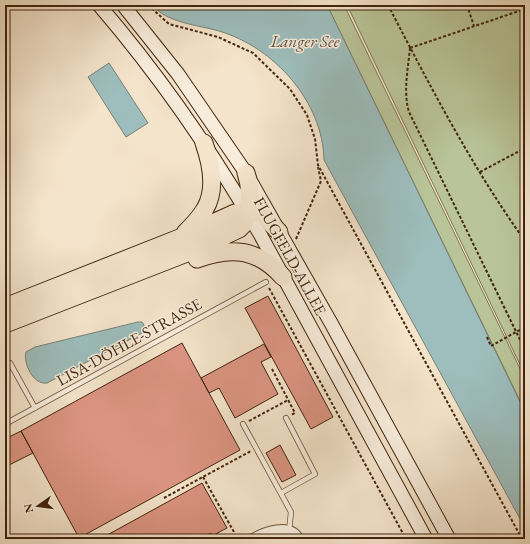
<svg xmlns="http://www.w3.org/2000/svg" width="530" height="544" font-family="'EB Garamond',serif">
<rect width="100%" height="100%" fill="#f4e4cb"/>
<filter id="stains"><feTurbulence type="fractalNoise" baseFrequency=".005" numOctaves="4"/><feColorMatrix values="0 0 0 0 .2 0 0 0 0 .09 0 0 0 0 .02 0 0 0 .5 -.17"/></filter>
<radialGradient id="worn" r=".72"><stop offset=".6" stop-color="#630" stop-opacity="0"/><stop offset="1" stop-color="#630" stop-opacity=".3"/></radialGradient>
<path fill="#b9c599" stroke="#7e7552" d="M327 5H344L525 379V411Z
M347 5H525V375Z"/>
<path fill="#9dbebd" stroke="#798176" d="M152 5H327L525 412V528L324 160C323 102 274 47 219 31 198 25 167 23 152 5Z
M109 63 148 123 126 137 88 77Z
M138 322H142L144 325 142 333 47 383C33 385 23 363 26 352L35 347Z"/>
<path fill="#db9482" stroke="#42250c" d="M268 296 333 417 311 429 245 308Z
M182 343 240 450 79 538 21 431Z
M264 344 271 357 261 362 278 394 235 418 219 388 209 393 201 378Z
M21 431 33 453 5 467V439Z
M280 445 296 475 282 482 266 453Z
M202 483 227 528 206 539H100Z"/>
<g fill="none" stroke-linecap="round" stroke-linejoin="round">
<g stroke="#6e553c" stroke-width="6">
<path id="service" d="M10 363 35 408
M5 424 266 282
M243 424 291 512 289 532
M281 493 315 474 286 418
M210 536 212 539"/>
</g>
<g stroke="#6e553c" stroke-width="11">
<path id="minor" d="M252 539C264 532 290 522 299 539"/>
</g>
<g stroke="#42250c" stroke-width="15">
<path id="secondary" d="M99 5C160 76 213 153 260 234L426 539
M123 5 178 74 246 173 331 323 449 539"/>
</g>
<g stroke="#42250c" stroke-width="19">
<path id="motorway" d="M185 233C192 226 200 218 205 209 217 189 211 163 204 143
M197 259C232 246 258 249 283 277
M5 307 182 237 235 213 254 211 263 215 279 232
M5 324 192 251 239 229 244 224C250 208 252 190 246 173"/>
</g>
<path stroke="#42250c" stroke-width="2" stroke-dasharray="3 2" stroke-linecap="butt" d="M148 5 169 24 218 37 253 53 290 89 307 115 315 139 318 165 522 539
M388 5C430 86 472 167 525 241
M467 5 474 26
M410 48C408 69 403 92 409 112L525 350
M410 48 525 9
M480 172 525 148
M296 239 321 181 318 167
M269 288 406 539
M487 337 491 346 525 327
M272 369 295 413 291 415
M249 421 288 400
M203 477 234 532
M164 498 251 451"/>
<use href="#service" stroke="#f8eddd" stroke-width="4.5"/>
<use href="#minor" stroke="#f8eddd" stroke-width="9"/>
<use href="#secondary" stroke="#f8eddd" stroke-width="13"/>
<use href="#motorway" stroke="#f4e4cb" stroke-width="17"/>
</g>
<g text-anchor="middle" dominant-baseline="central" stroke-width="3" stroke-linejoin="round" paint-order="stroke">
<g font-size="16" fill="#42250c" stroke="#f8eddd">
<text transform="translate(290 256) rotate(61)">FLUGFELD-ALLEE</text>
<text transform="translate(129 342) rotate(-29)">LISA-DÖHLE-STRASSE</text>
</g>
<g font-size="17" font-style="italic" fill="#5d5341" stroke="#f8eddd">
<text x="305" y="41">Langer See</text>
</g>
</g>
<rect width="530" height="544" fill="none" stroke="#f4e4cb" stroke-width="20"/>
<rect x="6" y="6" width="518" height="532" fill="none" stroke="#42250c" stroke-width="2"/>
<rect x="10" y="10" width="510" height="524" fill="none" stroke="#42250c"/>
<g transform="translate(38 506) rotate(256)" stroke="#f8eddd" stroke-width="3" paint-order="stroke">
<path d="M0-3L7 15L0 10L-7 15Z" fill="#42250c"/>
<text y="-6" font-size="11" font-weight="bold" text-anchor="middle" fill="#42250c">N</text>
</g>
<rect width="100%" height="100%" filter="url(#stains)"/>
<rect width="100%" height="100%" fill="url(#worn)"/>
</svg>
